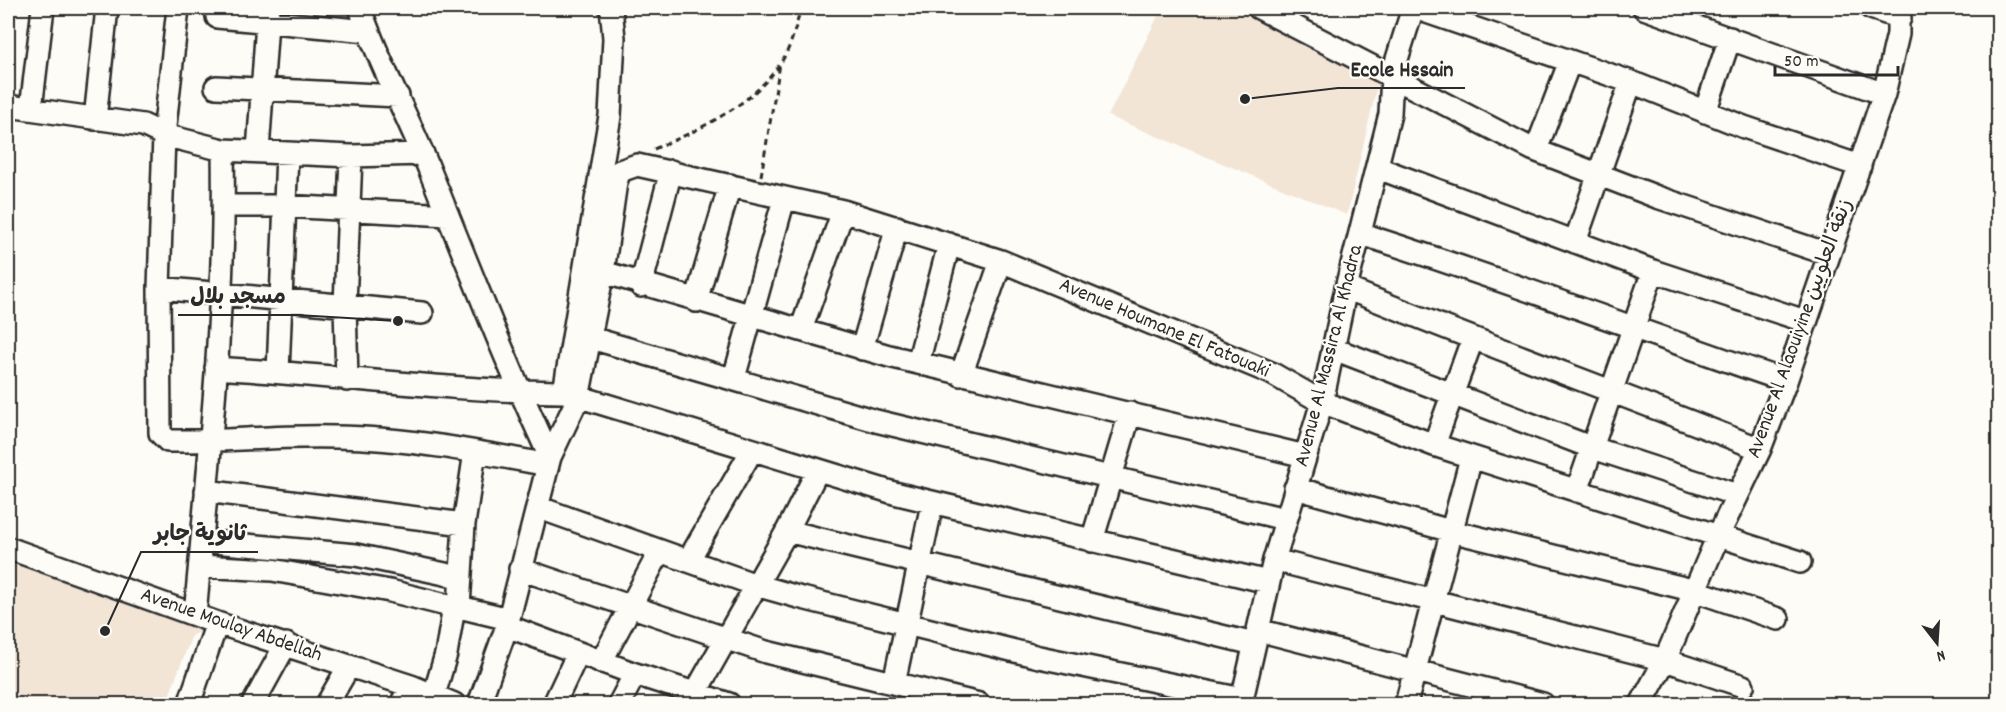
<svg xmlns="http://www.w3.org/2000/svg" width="2006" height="712" font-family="Dekko,'Playpen Sans Arabic',sans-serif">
<rect width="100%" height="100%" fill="#fdfcf7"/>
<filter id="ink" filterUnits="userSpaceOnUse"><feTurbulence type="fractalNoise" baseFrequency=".0167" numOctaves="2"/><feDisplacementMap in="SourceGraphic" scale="12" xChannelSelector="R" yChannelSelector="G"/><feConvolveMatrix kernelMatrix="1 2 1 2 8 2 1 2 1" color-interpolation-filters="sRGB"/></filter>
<g filter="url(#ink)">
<path fill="#f2e5d6" d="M1162 8H1244L1378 82 1347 215 1108 116Z
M8 554 213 628 192 635 166 704H8Z"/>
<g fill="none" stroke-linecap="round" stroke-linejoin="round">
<g stroke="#2b2b2b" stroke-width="26">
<path id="minor" d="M178 8 164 135 159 288 160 433 168 441C224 442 280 435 336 437 407 438 479 452 548 465
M360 8C379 64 408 116 430 171 469 267 506 363 550 457
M1259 8 1532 149 1657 197 1828 254
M1415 8 1631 82 1744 127 1860 166
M1644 8 1884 94
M1871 8 1900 18
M217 17 368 31
M216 87 398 96
M8 106 143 125 164 135 223 150 351 156 423 154
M31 109 43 8
M1705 112 1730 38
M95 119 107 8
M1536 150 1570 61
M258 151 268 8
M1378 168 1653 271 1805 321
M224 206H283L448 215
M1361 234C1504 279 1644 333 1786 381
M1575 242 1631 82
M603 272 889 356 1305 456
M641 286 671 171
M159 288 422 313
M1346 288C1483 344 1622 394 1760 449
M696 301 730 185
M801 330 843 211
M591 338 876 421 1285 519
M862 349 897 227
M1334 349 1593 448 1737 495
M918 363 949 244
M216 368C332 375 448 391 564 392L894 493 1268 582
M278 372 287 154
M961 375 1001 261
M734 378 784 199
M347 380 345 305 351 156
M564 392 610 116 614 38 611 8
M1434 445 1472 340
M1295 488 1451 531 1696 591 1778 619
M206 491 464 524
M1577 491 1653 271
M537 507 756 585 798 597 1039 657 1242 699
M787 531 1254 644
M202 541 356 555 459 577
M1092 541 1130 413
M8 548 217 623 411 686 454 704
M1274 560 1665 660 1743 686
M688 561 751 452
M200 566 272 570 390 591 454 607
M520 569 766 652 979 704
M459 607 509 619
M195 615C209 461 226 305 223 150
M507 626 635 674 729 704
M1258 630 1543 704
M601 662 660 551
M894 683 932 504
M434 695 446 654 454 607H459L464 524 475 452
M189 704 217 623
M253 704 286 644
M327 704 349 666
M401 704 411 686
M479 704 507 626 550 457 578 398 603 272 616 182 620 171 637 165 843 211 1001 261 1271 373 1322 402 1434 445 1800 562
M554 704 578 653
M619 704 635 674
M689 704 787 531 818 470
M1241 704 1274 560 1322 402 1346 288 1390 114 1392 75 1413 8
M1406 704 1471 458
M1641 704 1665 660 1718 536 1760 449 1786 381 1884 94 1898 34V8"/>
</g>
<path stroke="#2b2b2b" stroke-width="3" stroke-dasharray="6 4.5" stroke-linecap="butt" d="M654 149C699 130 751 106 780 64 791 48 796 26 801 8
M761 176 780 64"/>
<use href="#minor" stroke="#fdfcf7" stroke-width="21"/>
</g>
</g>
<g text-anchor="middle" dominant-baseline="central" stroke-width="4.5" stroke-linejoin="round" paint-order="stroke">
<g font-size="21" fill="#2b2b2b" stroke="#fdfcf7">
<text transform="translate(1164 329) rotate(23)">Avenue Houmane El Fatouaki</text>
<text transform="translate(1801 329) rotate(-70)">Avenue Al Alaouiyine زنقة العلويين</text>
<text transform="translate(1330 356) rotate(-76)">Avenue Al Massira Al Khadra</text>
<text transform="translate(231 626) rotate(19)">Avenue Moulay Abdellah</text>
</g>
</g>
<path fill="none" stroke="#2b2b2b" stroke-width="2" d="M1245 99L1338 88H1465M398 321L297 315H178M105 631L141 552H258"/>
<g fill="#2b2b2b" stroke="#fdfcf7" stroke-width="2">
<circle cx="1245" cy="99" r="6"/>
<circle cx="398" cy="321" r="6"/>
<circle cx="105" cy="631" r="6"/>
</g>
<g font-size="22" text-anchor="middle" font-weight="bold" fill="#2b2b2b" stroke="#fdfcf7" stroke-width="4.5" stroke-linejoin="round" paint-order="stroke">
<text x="1402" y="76">Ecole Hssain</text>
<text x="238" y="303">مسجد بلال</text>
<text x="200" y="540">ثانوية جابر</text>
</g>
<rect width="2006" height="712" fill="none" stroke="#fdfcf7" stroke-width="30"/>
<rect x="15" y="15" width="1976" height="682" fill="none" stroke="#2b2b2b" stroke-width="2" filter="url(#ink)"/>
<g transform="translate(1937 643) rotate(163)" stroke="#fdfcf7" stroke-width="4.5" paint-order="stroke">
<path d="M0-4.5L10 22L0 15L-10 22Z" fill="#2b2b2b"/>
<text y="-9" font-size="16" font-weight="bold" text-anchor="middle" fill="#2b2b2b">N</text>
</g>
<path d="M1775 66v9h123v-9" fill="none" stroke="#2b2b2b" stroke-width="3"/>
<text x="1784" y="66" font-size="18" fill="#2b2b2b" stroke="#fdfcf7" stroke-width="4.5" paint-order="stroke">50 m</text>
</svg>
